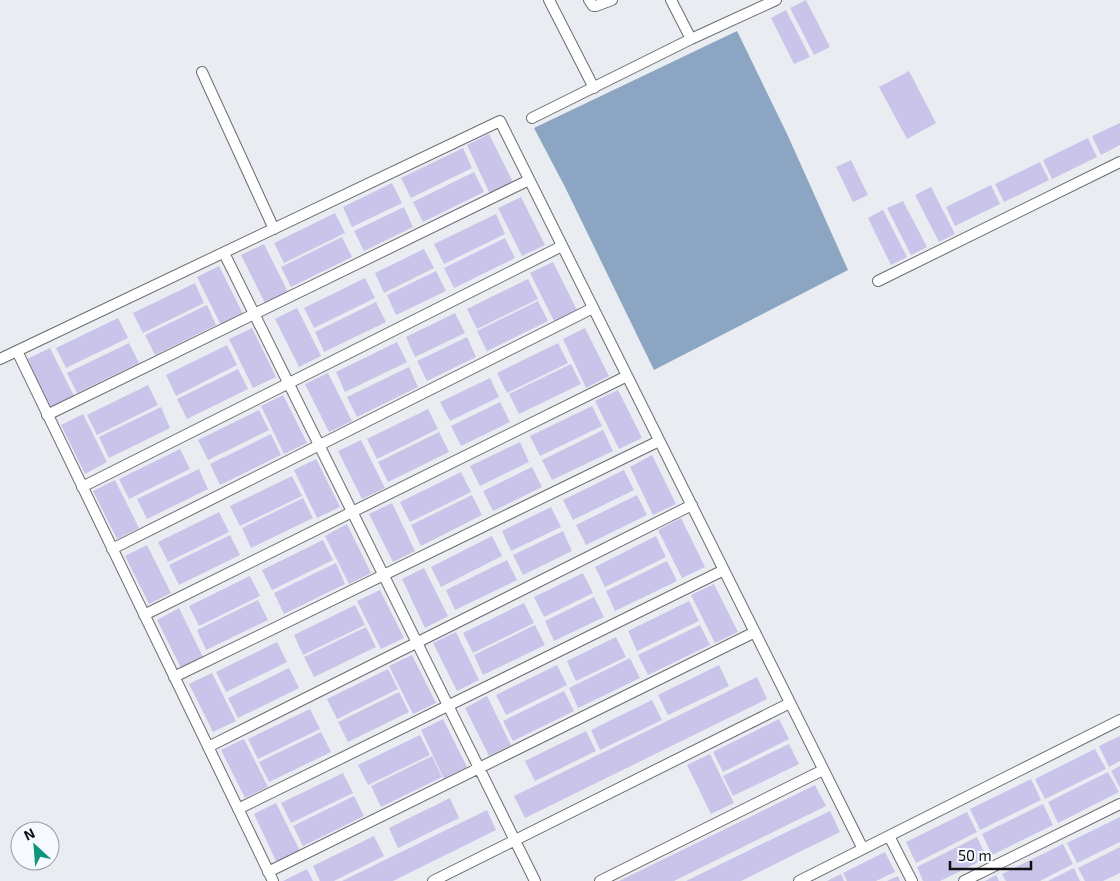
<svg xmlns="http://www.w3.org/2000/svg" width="1120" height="881" font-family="'Exo 2',sans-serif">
<rect width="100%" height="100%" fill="#e9ecf1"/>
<path fill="#8ba5c3" d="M737 31 788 136 848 270 654 370 565 187 534 128Z"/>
<path fill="#cbc4ea" d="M806 0 830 47 814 55 790 8Z
M786 10 810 57 794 64 771 18Z
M909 71 936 123 907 139 879 87Z
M1120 123V145L1101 155 1092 136Z
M489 134 513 182 490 194 467 145Z
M1088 138 1097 157 1052 179 1043 160Z
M463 148 472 168 411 198 401 178Z
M851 160 868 195 853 202 836 167Z
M1040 162 1049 180 1004 202 995 184Z
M474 172 484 192 423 222 413 202Z
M392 183 402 203 352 227 343 207Z
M991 185 1000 204 955 226 946 207Z
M931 187 955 234 939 242 915 195Z
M521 197 545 245 522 256 498 208Z
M903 201 927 247 911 255 887 208Z
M404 207 413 227 364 251 354 231Z
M883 210 907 257 891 265 868 218Z
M335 213 345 233 284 263 274 243Z
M496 214 505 234 444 264 434 244Z
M342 237 352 257 291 287 281 267Z
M505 238 515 258 454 288 444 268Z
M264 244 288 292 265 303 241 255Z
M424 249 434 268 384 293 375 273Z
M553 262 577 310 554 321 530 273Z
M219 266 243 314 221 325 197 277Z
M436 271 446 291 396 315 387 295Z
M365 278 375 298 314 328 304 308Z
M528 279 538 299 477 329 467 309Z
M195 283 204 303 143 333 133 313Z
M538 301 548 321 487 351 477 331Z
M376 302 386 322 324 352 315 332Z
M207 305 216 325 155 355 145 335Z
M297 308 321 356 299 367 275 319Z
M455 313 465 333 415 357 406 337Z
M118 318 128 338 66 368 56 348Z
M252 328 276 377 253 388 229 339Z
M585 328 609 376 586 388 563 339Z
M467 337 476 357 427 381 417 361Z
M397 342 407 362 345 392 336 372Z
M129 343 139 363 77 393 67 373Z
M558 343 568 363 507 393 497 373Z
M227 345 237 365 176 396 166 375Z
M50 348 74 396 51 408 27 359Z
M571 364 581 384 519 414 509 394Z
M409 367 418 387 357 417 347 397Z
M238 369 248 389 187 419 177 399Z
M328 373 352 421 329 432 305 384Z
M490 378 499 397 450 421 440 402Z
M148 385 158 405 97 435 87 415Z
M618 390 642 438 619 449 595 401Z
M283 395 307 443 284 454 261 406Z
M500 402 510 422 461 446 451 426Z
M592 406 602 426 540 456 530 436Z
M161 407 170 428 109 458 99 437Z
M428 409 438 429 377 459 367 439Z
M259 410 269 430 208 460 198 440Z
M83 414 107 462 85 474 61 425Z
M603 430 613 451 552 480 542 460Z
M439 432 449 452 388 482 378 462Z
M271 434 281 455 220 485 210 464Z
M361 440 385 488 362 499 338 451Z
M520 442 529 462 480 486 470 466Z
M180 449 190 469 129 499 119 479Z
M652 455 676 504 653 515 630 467Z
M316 459 340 507 317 518 294 470Z
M532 467 542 487 493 511 483 491Z
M199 469 208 489 147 519 137 499Z
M624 470 634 490 573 520 563 500Z
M461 472 471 492 410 522 400 502Z
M292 476 302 496 240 526 230 506Z
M115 480 139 528 117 539 93 491Z
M472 495 482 515 421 546 411 525Z
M637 495 647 515 586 545 576 525Z
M303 498 313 518 251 548 242 528Z
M392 503 415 551 393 562 369 514Z
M551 507 561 527 511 551 502 531Z
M219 512 229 532 168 562 158 542Z
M681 518 705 567 682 578 658 530Z
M347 524 371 573 349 584 325 536Z
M563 531 572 551 523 575 513 555Z
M230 535 240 555 179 585 169 565Z
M492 536 502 556 441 587 431 567Z
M656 536 666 557 605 587 595 567Z
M323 540 333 560 272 590 262 570Z
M147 545 171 593 149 604 125 556Z
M507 560 517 580 455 610 446 590Z
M667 561 677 581 615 611 606 591Z
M336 563 345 584 284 614 274 593Z
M424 568 448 616 425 628 402 579Z
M583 573 593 593 544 617 534 597Z
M250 576 260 596 199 626 189 606Z
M714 584 738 632 715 643 691 595Z
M380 590 404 638 381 649 357 601Z
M594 597 604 617 554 641 545 621Z
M258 600 268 620 206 650 197 630Z
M689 601 699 621 637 651 628 631Z
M524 603 534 623 473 653 463 633Z
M355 605 365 625 303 655 294 635Z
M179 608 203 657 181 668 157 620Z
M535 625 545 645 483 675 474 655Z
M700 625 710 645 648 675 638 655Z
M366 627 376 647 314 677 304 657Z
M456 632 479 680 457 691 433 643Z
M616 637 626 657 576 681 567 661Z
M277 642 287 662 226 692 216 672Z
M412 655 436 703 413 714 389 666Z
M630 658 640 678 578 708 569 688Z
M557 665 567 685 506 715 496 695Z
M719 665 729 686 668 715 658 695Z
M289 668 299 688 238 718 228 698Z
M388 669 398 689 337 719 327 699Z
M212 673 236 721 213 732 189 684Z
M757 677 767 699 525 818 514 796Z
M564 691 574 711 513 741 503 721Z
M399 692 409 712 348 742 338 722Z
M487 696 511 745 489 756 465 708Z
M652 700 662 720 600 750 591 730Z
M310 709 320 729 258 759 248 739Z
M443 719 467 767 444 779 421 730Z
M779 719 789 739 723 772 713 752Z
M586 731 596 751 535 781 525 761Z
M321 732 331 752 269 782 259 762Z
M420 735 430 755 368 785 358 765Z
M1120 736V761L1109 767 1099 746Z
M244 739 268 787 245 798 221 750Z
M789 744 799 764 733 796 723 776Z
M1095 749 1106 769 1045 799 1035 779Z
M710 754 734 803 711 814 687 765Z
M432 756 442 777 381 807 371 786Z
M1120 766V788L1111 771Z
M1108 772 1119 792 1058 823 1048 802Z
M343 773 353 793 291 823 281 803Z
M1031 779 1041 800 980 830 970 809Z
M815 785 826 806 674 881H619Z
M354 796 364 816 303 846 293 826Z
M450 798 459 818 398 848 389 828Z
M276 803 300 851 277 863 254 814Z
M1043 804 1053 825 992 855 982 834Z
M487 810 496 830 393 881H342Z
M830 811 840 832 741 881H686Z
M967 812 977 832 916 863 906 842Z
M1120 817V842L1077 863 1067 843Z
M374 836 384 856 334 881H320L313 866Z
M977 837 987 858 940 881H923L917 867Z
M1063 844 1073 864 1040 881H1006L1002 874Z
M1120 847V873L1103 881H1085L1078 868Z
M885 852 895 872 876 881H847L843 873Z
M1074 868 1080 881H1048Z
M307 869 313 881H283Z
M841 874 844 881H827Z
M996 875 999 881H985Z
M898 876 900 881H887Z"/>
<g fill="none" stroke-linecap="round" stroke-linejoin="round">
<g stroke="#6a6c71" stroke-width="12">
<path id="minor" d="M549 0 594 88
M589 0 593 6H596L612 0
M671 0 691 39
M202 72 274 229
M532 118 691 39 776 0
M224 253 535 881
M878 281 1120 162
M17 351 273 881
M0 359 500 121 863 849
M47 415 529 180
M82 487 562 246
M112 549 593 308
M144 615 627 376
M174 677 659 441
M208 747 692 505
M238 809 724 570
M889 836 912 881
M268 872 755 632
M433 881 790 703
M600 881 823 770
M799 881 1120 720
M964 881 1120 804"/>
</g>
<use href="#minor" stroke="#fff" stroke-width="10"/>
</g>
<g transform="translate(35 846) rotate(334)"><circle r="24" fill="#f6f9ff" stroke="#9a9ca0"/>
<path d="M0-4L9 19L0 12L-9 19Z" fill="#0f947e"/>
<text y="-8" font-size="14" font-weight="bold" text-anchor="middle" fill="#0f1012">N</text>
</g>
<path d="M950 861v8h81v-8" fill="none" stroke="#0f1012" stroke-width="2.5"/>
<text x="958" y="861" font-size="15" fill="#0f1012" stroke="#f6f9ff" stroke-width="4" paint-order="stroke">50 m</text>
</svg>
